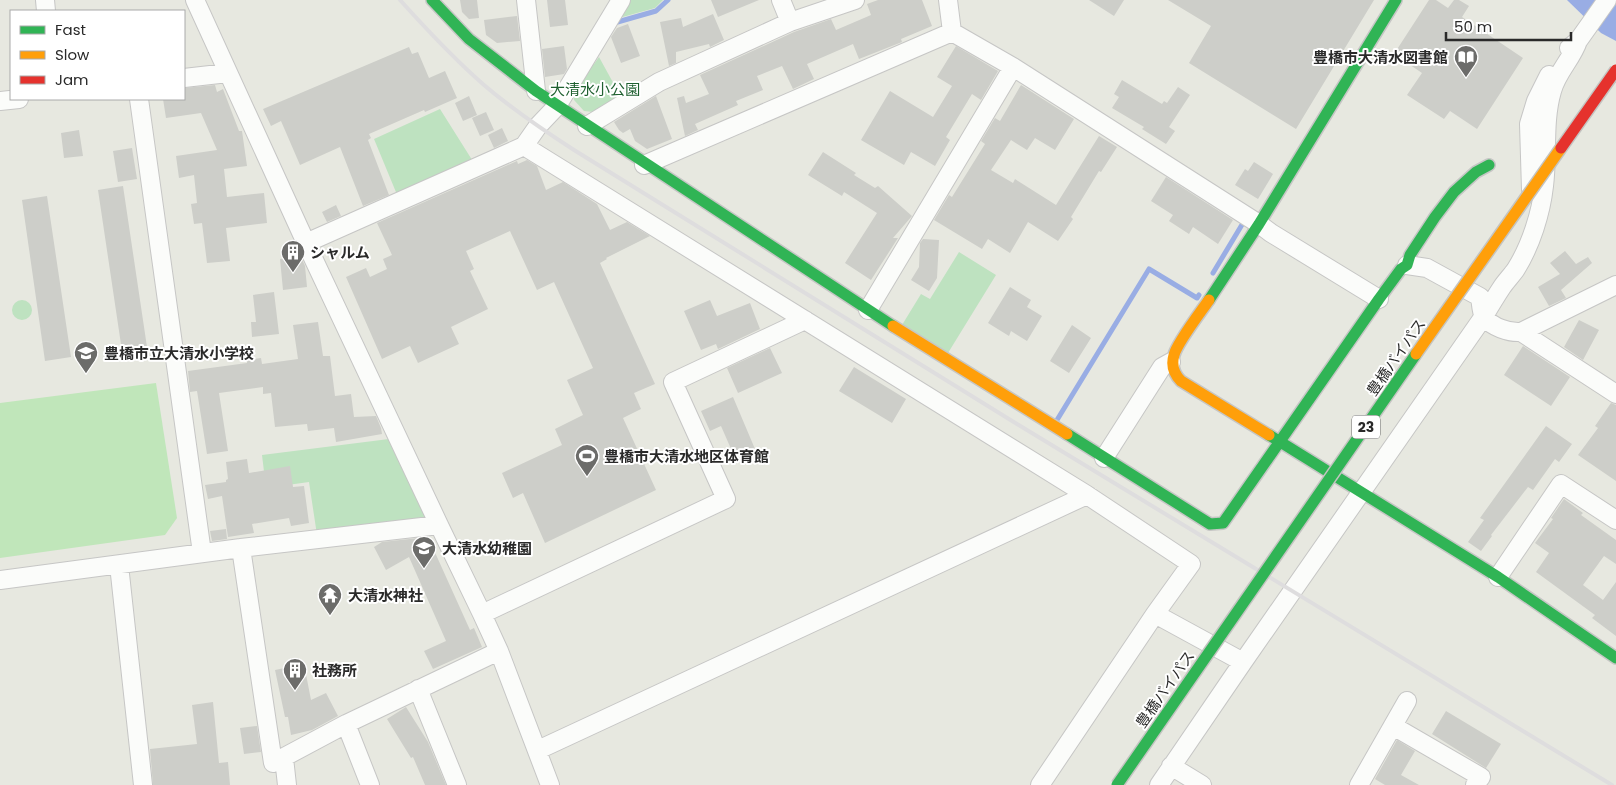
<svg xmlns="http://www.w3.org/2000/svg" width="1616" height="785" font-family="Poppins,'Noto Sans JP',sans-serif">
<rect width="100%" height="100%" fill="#e7e8e0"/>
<path fill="#bee2c0" d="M628 0H663L655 8 619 18Z
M599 57 621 97 593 112 584 111 574 100 573 90 588 64H594Z
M440 109 474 163 398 197 374 139Z
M959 252 996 275 948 353 902 325 921 294 930 299Z
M12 310a10 10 0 1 1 20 0a10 10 0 1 1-20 0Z
M389 439 427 521 317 535 309 482 266 488 262 455Z"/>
<path fill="#c0e6ba" d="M156 383 177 518 165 535 0 558V403Z"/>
<path fill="#99ade4" d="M1567 0H1616V41L1601 33Z"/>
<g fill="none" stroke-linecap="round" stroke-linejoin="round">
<path stroke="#99ade4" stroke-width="5" d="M613 25 614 23 656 11 668 0
M1213 273 1246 218
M1057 420 1149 269 1197 298 1199 295"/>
</g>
<path fill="#cdcec9" d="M460 0H477L479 18 469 19 462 12Z
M547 0H565L568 25 550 27Z
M711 0H759L718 17Z
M878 0H922L932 26 901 39 902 42 859 59 853 44 807 64 814 79 793 89 782 66 757 76 763 90 736 101 738 105 695 124 698 130 685 136 677 98 684 96 686 103 709 94 700 75 794 32 831 19 836 30 871 15 867 4Z
M1089 0H1124L1114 16Z
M1168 0H1374L1296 129 1189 63 1211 26Z
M1429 0H1436L1448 8 1454 0H1459L1469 6 1462 17 1523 58 1477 129 1450 111 1444 119 1407 95 1422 73 1394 54Z
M713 14 724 40 710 47 709 44 676 52V63L669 66 660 22 681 18 683 27Z
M517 16 520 41 497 43 486 35 484 20Z
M628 24 640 56 621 63 611 37 617 28Z
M564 46 567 69 564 74 545 77 542 49Z
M956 46 998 71 981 100 972 94 946 137 950 140 935 166 911 152 904 165 861 140 890 91 933 117 952 86 937 77Z
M409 47 412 54 418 52 429 78 445 71 457 98 425 112 424 110 369 134 371 138 368 140 389 195 363 206 340 147 300 165 281 121 271 126 263 109Z
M1122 80 1162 104 1164 101 1167 103 1178 87 1190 95 1169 127 1175 131 1166 144 1142 129 1144 127 1112 108 1119 97 1114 94Z
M215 85 217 92 223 89 239 131H242L247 166 224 169 227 197 264 193 267 223 226 228 230 261 207 263 202 223 194 224 191 204 197 203 194 175 179 178 176 156 217 150 201 113 166 118 163 99H184V88Z
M1021 85 1074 119 1055 150 1035 138 1027 150 1011 140 991 170 1013 183 1015 179 1056 205 1099 136 1117 147 1101 172 1099 171 1071 217 1073 219 1058 241 1028 222 1010 253 988 239 982 249 934 220 949 195 952 197 985 144 981 141 995 118 1000 121Z
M469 96 477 115 463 121 455 103Z
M656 96 672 139 647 149 635 141 630 129 623 133 619 130 614 122Z
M486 112 494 130 480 136 472 118Z
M502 128 508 141 494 148 488 135Z
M79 130 83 156 64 158 61 133Z
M132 148 137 179 118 182 113 151Z
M823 152 856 173 854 175 875 188 878 186 912 216 893 238H898L871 280 845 263 877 213 844 192 842 196 808 175Z
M527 160 537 166 546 190 563 182 597 204 610 230 627 222 650 236 606 258 607 259 600 263 655 384 634 393 641 409 623 418 656 490 545 543 523 493 513 498 502 473 562 445 555 429 583 415 567 380 593 368 554 282 537 290 510 231 466 251 474 269 470 271 488 309 451 327 459 344 418 363 410 346 382 359 346 277 366 268 370 277 387 269 383 259 392 255 377 223 517 161 518 164Z
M1254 162 1273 174 1258 199 1235 185 1245 169 1248 171Z
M1166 177 1233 220 1218 244 1193 227 1189 234 1169 221 1173 215 1151 201Z
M123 186 147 347 122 351 98 190Z
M47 196 71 357 45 361 22 200Z
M336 205 341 216 327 222 322 212Z
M923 239 939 240 937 278 929 291 911 280 919 267 920 243Z
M1565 251 1576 264 1588 257 1592 263 1561 290 1566 298 1549 306 1538 287 1560 274 1550 263Z
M301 257 305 266 307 287 283 290 280 259Z
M1010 287 1031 300 1027 307 1042 316 1027 341 1011 331 1009 336 988 323Z
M274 292 279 334 252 337 251 322H256L253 295Z
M710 300 717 316 750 303 760 329 718 349 716 344 701 350 684 311Z
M1579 320 1599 330 1583 360 1564 347Z
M318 322 323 356H330L335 396 351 394 354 417 376 416 381 428 382 434 336 442 334 428 308 431 307 424 275 427 271 393 263 394V387L219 393 228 451 207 454 197 391 190 392 188 371 247 363V360L261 358 262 364 298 359 293 325Z
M1072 325 1091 338 1069 373 1050 361Z
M1523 346 1570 377 1551 406 1504 375Z
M770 348 782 373 738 393 727 368Z
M854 367 906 399 892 423 839 391Z
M733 397 755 449 735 458 721 426 710 431 701 411Z
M1611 403 1616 405V481L1578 455 1598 428 1595 426Z
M1546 426 1572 444 1559 462 1555 459 1533 490 1528 487 1491 535 1492 536 1481 551 1468 542 1484 520 1480 518Z
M247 459 249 473 290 466 293 487 304 486 309 523 291 526 289 518 252 524 254 533 228 537 222 496 208 499 205 485 226 482V480L228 479 226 462Z
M1564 499 1583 513 1581 515 1616 540V564L1604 556 1583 585 1603 600 1616 582V636L1592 618 1595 615 1536 572 1549 553 1535 543 1553 519 1551 518Z
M226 529 227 539 212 541 210 531Z
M428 537 470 630 474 628 482 647 433 669 424 651 446 641 409 557 386 570 374 547 382 542Z
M304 664 311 700 326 693 338 716 312 730 291 735 288 717H285L275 670Z
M213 702 219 763 228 762 230 785H153L150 749 197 744 192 705Z
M406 707 428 742 446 785H425L413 757 411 758 387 719Z
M1446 711 1501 744 1486 768 1432 734Z
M257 726 261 752 244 754 240 728Z
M1397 740 1415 751 1401 775 1419 785H1385L1375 779Z"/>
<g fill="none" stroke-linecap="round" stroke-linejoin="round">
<g stroke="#c6c6c5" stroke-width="20">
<path id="street" d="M45 0 46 11
M195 0 306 243 439 525 482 614 499 651 550 785
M526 0 536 91
M781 0 790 22
M948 0 952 32 1013 67 1259 224 1271 233 1379 299
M1569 48 1578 41 1607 0
M184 78 228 73
M139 99 202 553
M0 101 19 99
M587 126 659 82 790 22 855 0
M524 146 1087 495 1191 564 1155 614 1040 785
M644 165 952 32
M1531 190 1529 124 1536 101 1549 75
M306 243 524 146 538 126 557 106 621 0
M1407 265 1427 268 1480 297C1481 302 1481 312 1484 317 1492 327 1509 333 1521 332L1616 285
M868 310 1013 67
M1521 332 1616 394
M1104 458 1162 367 1171 362
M241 548 273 763 346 724 499 651
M119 565 143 785
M1498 577 1561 484 1616 520
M0 580 241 548 439 525
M482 614 726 499 673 382 805 320
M1155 614 1243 662
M418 689 457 785
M346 724 370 785
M1393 726 1481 777 1475 785
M538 750 1087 495
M284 758 287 785
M1171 766 1202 785
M1159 785 1243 662 1484 316C1490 306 1496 296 1502 287 1506 281 1512 275 1516 269 1531 245 1541 213 1544 186 1548 154 1543 122 1552 91 1557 72 1572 59 1578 41
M1359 785 1407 701"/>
</g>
<g stroke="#c6c6c5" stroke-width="14">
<path id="fast" d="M432 0 469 39 536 91 893 326
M1209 300 1259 224 1396 0
M1067 434 1210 524 1223 523 1379 299 1401 269 1407 265 1410 255 1435 217 1454 192 1476 172 1489 165
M1269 435 1498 577 1616 658"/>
</g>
<g stroke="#c6c6c5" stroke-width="14">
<path id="slow" d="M1209 300C1200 313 1177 343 1174 355 1171 365 1174 374 1181 381L1269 435
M893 326 1067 434"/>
</g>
<use href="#street" stroke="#fbfcfa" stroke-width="18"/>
<use href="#fast" stroke="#30b455" stroke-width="11"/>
<use href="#slow" stroke="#ff9f0a" stroke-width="11"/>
<path stroke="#deddde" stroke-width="4" d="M400 0C427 30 454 59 484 85 512 109 543 130 574 150L1017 424 1612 785"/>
<g stroke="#c4c4c1" stroke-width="14" stroke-linecap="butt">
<path id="fast-bridge" d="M1117 785 1416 354"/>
</g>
<g stroke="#c4c4c1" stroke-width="14" stroke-linecap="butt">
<path id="slow-bridge" d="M1416 354 1561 148"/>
</g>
<g stroke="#c4c4c1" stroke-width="14" stroke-linecap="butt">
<path id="jam-bridge" d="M1561 148 1616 70"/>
</g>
<use href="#fast-bridge" stroke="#30b455" stroke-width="11"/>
<use href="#slow-bridge" stroke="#ff9f0a" stroke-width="11"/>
<use href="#jam-bridge" stroke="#e5322d" stroke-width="11"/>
</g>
<defs>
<g id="library-pin" transform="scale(1.25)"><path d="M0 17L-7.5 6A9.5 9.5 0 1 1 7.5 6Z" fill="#6c6c6a" stroke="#fff"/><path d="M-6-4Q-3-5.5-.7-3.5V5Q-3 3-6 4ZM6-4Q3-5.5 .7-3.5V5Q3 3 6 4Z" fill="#fff"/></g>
<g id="building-pin" transform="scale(1.25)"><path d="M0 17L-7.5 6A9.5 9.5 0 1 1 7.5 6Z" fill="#6c6c6a" stroke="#fff"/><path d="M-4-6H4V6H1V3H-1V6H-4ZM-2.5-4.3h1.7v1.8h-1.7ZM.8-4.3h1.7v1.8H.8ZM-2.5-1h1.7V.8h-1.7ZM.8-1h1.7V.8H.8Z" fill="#fff"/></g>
<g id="school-pin" transform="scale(1.25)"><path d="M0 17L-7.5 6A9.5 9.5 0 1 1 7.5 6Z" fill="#6c6c6a" stroke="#fff"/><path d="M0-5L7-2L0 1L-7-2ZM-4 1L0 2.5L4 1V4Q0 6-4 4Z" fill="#fff"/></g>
<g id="stadium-pin" transform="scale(1.25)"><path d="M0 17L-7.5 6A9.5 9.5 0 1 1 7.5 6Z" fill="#6c6c6a" stroke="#fff"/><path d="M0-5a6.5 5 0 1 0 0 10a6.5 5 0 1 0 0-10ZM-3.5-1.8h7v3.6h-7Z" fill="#fff"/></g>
<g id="temple-pin" transform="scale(1.25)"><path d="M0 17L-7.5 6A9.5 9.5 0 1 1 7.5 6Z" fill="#6c6c6a" stroke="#fff"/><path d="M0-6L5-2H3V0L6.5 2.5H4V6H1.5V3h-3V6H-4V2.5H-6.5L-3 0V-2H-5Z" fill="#fff"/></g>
</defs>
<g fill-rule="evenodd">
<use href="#library-pin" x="1466" y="57"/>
<use href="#building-pin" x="293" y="252"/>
<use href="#school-pin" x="86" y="353"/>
<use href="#stadium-pin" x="587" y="456"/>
<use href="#school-pin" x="424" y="548"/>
<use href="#temple-pin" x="330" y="595"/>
<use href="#building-pin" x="295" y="670"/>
</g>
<g text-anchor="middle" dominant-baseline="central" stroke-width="4" stroke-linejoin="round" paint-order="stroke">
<rect fill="#fff" stroke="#6a6a6a" stroke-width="1" x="1352" y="415.5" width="28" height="23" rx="4"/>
<g font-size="14" font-weight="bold" fill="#2a2a2a">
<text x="1366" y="427">23</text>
</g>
<g font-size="15" font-weight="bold" fill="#2a2a2a" stroke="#fff" text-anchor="start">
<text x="1448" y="57" text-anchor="end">豊橋市大清水図書館</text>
<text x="310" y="252">シャルム</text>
<text x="104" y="353">豊橋市立大清水小学校</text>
<text x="604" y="456">豊橋市大清水地区体育館</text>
<text x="442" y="548">大清水幼稚園</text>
<text x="348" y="595">大清水神社</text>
<text x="312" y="670">社務所</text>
</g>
<g font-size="15" fill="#206131" stroke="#fff">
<text x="595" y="89">大清水小公園</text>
</g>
<g font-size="15" fill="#2a2a2a" stroke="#fff">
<text transform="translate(1396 357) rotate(-55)">豊橋バイパス</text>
<text transform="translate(1165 689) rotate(-55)">豊橋バイパス</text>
</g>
</g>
<rect x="10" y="10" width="175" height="90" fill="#ffffff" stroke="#aaaaaa"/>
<rect x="20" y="26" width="25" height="8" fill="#30b455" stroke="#aaaaaa"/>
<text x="55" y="35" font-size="15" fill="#2a2a2a">Fast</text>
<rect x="20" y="51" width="25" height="8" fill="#ff9f0a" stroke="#aaaaaa"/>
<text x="55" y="60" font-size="15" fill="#2a2a2a">Slow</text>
<rect x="20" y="76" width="25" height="8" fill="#e5322d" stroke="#aaaaaa"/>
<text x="55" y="85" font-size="15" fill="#2a2a2a">Jam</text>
<path d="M1446 32v8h125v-8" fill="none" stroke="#2a2a2a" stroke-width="2.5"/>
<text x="1454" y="32" font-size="15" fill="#2a2a2a" stroke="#ffffff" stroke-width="4" paint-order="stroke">50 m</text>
</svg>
